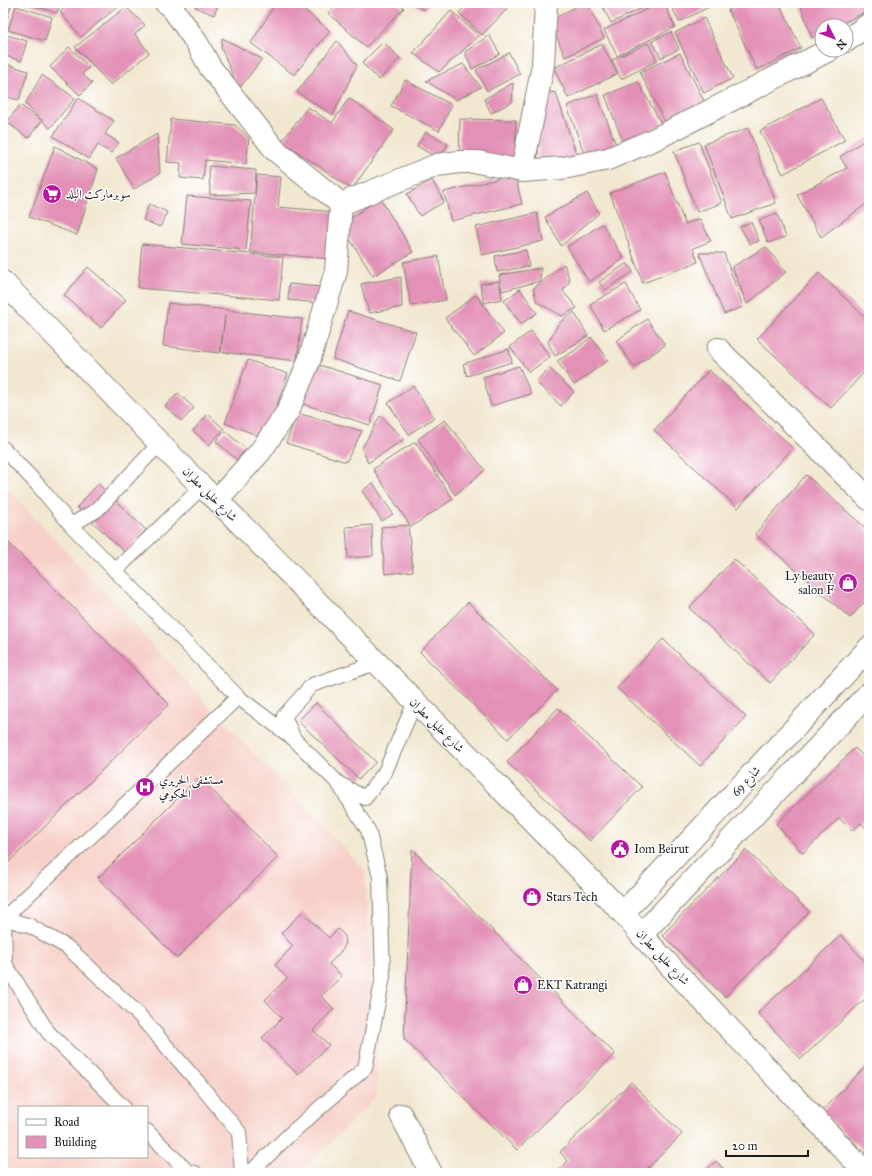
<svg xmlns="http://www.w3.org/2000/svg" width="872" height="1176" font-family="'IM FELL Great Primer',Amiri,serif">
<rect width="100%" height="100%" fill="#fff"/>
<filter id="ink" filterUnits="userSpaceOnUse"><feTurbulence type="fractalNoise" baseFrequency=".025" numOctaves="2"/><feDisplacementMap in="SourceGraphic" scale="8" xChannelSelector="R" yChannelSelector="G"/><feConvolveMatrix kernelMatrix="1 2 1 2 8 2 1 2 1" color-interpolation-filters="sRGB"/></filter>
<filter id="wash" filterUnits="userSpaceOnUse"><feTurbulence type="fractalNoise" baseFrequency=".012" numOctaves="4" result="noise"/><feDisplacementMap in="SourceGraphic" scale="16" xChannelSelector="R" yChannelSelector="G"/><feGaussianBlur stdDeviation="0.9" result="paint"/><feColorMatrix in="noise" values="0 0 0 0 0 0 0 0 0 0 0 0 0 0 0 0 0 1.4 0 .05"/><feComposite in="paint" operator="in"/></filter>
<g filter="url(#wash)">
<rect width="100%" height="100%" fill="#f2e8d1"/>
<path fill="#f7d1c9" fill-rule="evenodd" d="M3 483 207 704 365 870 378 1095 300 1173H3ZM19 1107H147V1157H19Z"/>
<g id="blocks">
<path fill="#e391b6" d="M3 3H12L3 32Z
M24 3H60L57 13Z
M69 3H122L81 37 60 12Z
M197 3H219L214 15 195 7Z
M276 3H296L330 31 294 75 251 43Z
M337 3H397L404 8 366 47 328 13Z
M411 3H431L424 10Z
M468 3H505L509 7 482 35 459 13Z
M582 3H587L604 38 565 57 550 21Z
M601 3H647L648 5 611 23Z
M660 3H664L675 27 617 56 604 30Z
M670 3H717L679 22Z
M743 3H779L801 48 757 70 728 10Z
M800 3H863L867 11 837 26H822V33L812 38Z
M16 6 52 17 45 41 8 30Z
M126 7 145 25 135 34 149 53 111 85 75 47Z
M451 11 479 36 439 72 413 53Z
M704 18 733 78 704 93 675 33Z
M671 32 679 49 661 58 652 41Z
M3 34 27 41 21 61 3 55Z
M489 35 500 54 472 69 465 52Z
M222 38 262 59 239 89 221 48Z
M337 41 357 65 333 115 297 92Z
M383 42 400 58 379 80 362 63Z
M648 43 657 61 621 79 612 60Z
M602 44 617 74 568 98 554 68Z
M69 47 89 67 82 74 92 83 80 95 50 67Z
M509 53 520 74 487 91 476 70Z
M680 53 705 103 665 122 640 72Z
M3 63 28 71 19 100 3 96Z
M463 64 481 87 456 100 426 81Z
M42 75 75 98 50 128 25 104Z
M405 80 452 105 439 131 391 106Z
M638 82 662 125 623 142 605 95Z
M513 83 512 102 491 113 484 99Z
M543 91 556 93 578 159 537 166Z
M597 94 616 145 585 156 567 106Z
M78 98 114 121 105 134 119 143 111 153 98 145 89 159 53 136Z
M349 98 394 130 352 189 282 141 308 107 332 123Z
M821 98 845 140 783 174 760 131Z
M20 105 42 121 28 138 7 122Z
M171 119 235 125 249 138 246 164 205 160 203 180 180 178 181 163 167 162Z
M460 119 516 120 515 158 459 157Z
M748 128 776 203 732 219 704 144Z
M426 132 448 144 439 159 417 146Z
M157 134 160 173 134 189 116 158Z
M869 137V202L821 237 797 195 847 168 840 157Z
M699 142 722 203 697 212 674 151Z
M55 146 98 169 77 235 29 217Z
M209 166 256 170 255 193 210 195Z
M665 172 685 224 700 219 711 241 693 248 698 262 643 283 610 193Z
M257 175 281 177 278 207 336 212 331 259 250 252Z
M515 175 522 204 451 221 444 192Z
M432 180 444 202 420 216 407 194Z
M587 193 599 213 561 246 545 217Z
M187 196 251 201 246 250 182 244Z
M380 198 413 252 373 276 341 225Z
M149 204 167 212 160 227 143 220Z
M537 213 543 241 482 255 476 227Z
M777 214 786 237 768 243 759 220Z
M751 222 759 241 750 244 740 227Z
M602 224 624 258 589 282 567 247Z
M142 244 283 257 279 300 138 288Z
M766 247 786 272 747 304 732 267Z
M526 250 529 266 497 272 495 256Z
M699 253H724L743 307 724 314Z
M438 256 446 300 411 306 403 262Z
M627 263 633 272 605 290 599 282Z
M564 264 570 281 563 291 577 308 562 316 537 302 533 289Z
M88 267 126 300 101 328 64 295Z
M541 268 540 281 502 291 499 275Z
M819 273 869 321V367L831 408 757 339Z
M401 277 402 307 369 313 361 284Z
M499 281 502 299 484 303 480 284Z
M289 284 320 287 318 303 288 300Z
M626 284 640 310 604 330 590 304Z
M520 289 537 313 521 324 504 301Z
M476 295 504 333 474 356 445 318Z
M168 303 302 319 297 361 221 352 225 316 220 353 163 346Z
M348 311 416 332 400 381 333 359Z
M574 312 588 336 555 356 548 342 559 323Z
M647 319 665 345 634 367 616 341Z
M531 331 550 357 529 372 510 347Z
M591 337 608 360 574 385 557 361 574 351Z
M509 349 512 362 467 376 463 364Z
M248 360 288 374 265 438 225 423Z
M316 364 383 385 370 425 303 404Z
M519 366 531 394 491 406 483 377Z
M549 368 574 392 561 406 536 382Z
M709 370 793 448 738 508 654 430Z
M413 386 434 418 409 434 388 403Z
M178 393 194 408 182 421 165 406Z
M297 413 362 431 346 462 286 443Z
M208 414 224 429 209 445 193 431Z
M380 416 404 439 368 463 362 448Z
M445 420 485 470 455 495 418 439Z
M225 431 246 449 237 460 216 441Z
M415 442 453 499 411 527 373 469Z
M806 475 869 531V597L850 618 755 534Z
M373 483 393 514 382 521 362 491Z
M98 484 146 530 125 553 77 507Z
M372 525 373 556 348 558 346 527Z
M408 525 413 571 385 574 381 527Z
M3 537 169 704 3 868Z
M734 559 815 634 770 683 689 608Z
M468 602 557 690 508 739 420 652Z
M663 639 746 717 700 766 617 688Z
M316 703 376 762 359 779 298 721Z
M558 708 642 787 590 841 507 762Z
M855 748 869 762V831L861 823 852 831 839 818 803 853 776 824Z
M199 777 278 857 177 958 98 878Z
M412 849 615 1054 517 1150 404 1039Z
M746 850 809 912 725 997 662 935Z
M302 912 329 938 338 929 345 936 344 948 329 964 342 976 321 996 334 1009 313 1030 329 1045 298 1075 262 1038 282 1018 265 1000 287 978 275 965 293 946 281 933Z
M841 935 869 966V995L801 1059 758 1013Z
M869 1063V1149L865 1153 822 1111Z
M631 1082 682 1134 643 1173H555L568 1161 560 1152Z
M716 1161 727 1173H703Z"/>
</g>
</g>
<g filter="url(#ink)">
<use href="#blocks" fill-opacity="0" stroke="#878276" stroke-width="1"/>
<g fill="none" stroke-linecap="round" stroke-linejoin="round">
<g stroke="#878276" stroke-width="16">
<path id="lane" d="M3 448 38 485 71 525 97 510 160 443
M115 571 202 487
M238 697 294 739 284 716 312 685 376 663
M294 739 338 783 365 798 385 772 415 702
M3 919 168 764 238 697 71 525
M123 1107 48 1032 5 964 4 918 30 926 67 947 88 966 139 1015 196 1080 239 1132 242 1173
M147 1131 188 1172 195 1173
M250 1173 289 1135 365 1068 383 977 380 877 368 830 338 783"/>
</g>
<g stroke="#878276" stroke-width="24">
<path id="street" d="M166 3 173 9 197 43 210 67 275 150 341 204 336 271 309 361 288 411 260 452 217 500
M846 41 869 24
M522 171 543 65 546 3
M341 204 437 165 459 162H478L522 171 563 168 608 159 655 139 829 50
M718 349 869 499
M623 913 869 648
M641 935 869 693
M401 1115 431 1173"/>
</g>
<g stroke="#878276" stroke-width="24">
<path id="secondary" d="M3 282 202 487 217 500 623 913 641 935 866 1173"/>
</g>
<use href="#lane" stroke="#fff" stroke-width="14"/>
<use href="#street" stroke="#fff" stroke-width="22"/>
<use href="#secondary" stroke="#fff" stroke-width="22"/>
</g>
</g>
<defs>
<g id="supermarket-disc" transform="scale(1)"><circle r="9.5" fill="#b5179e" stroke="#fff"/><path d="M-6-5.5h2.5l.6 2H6L4.5 2H-2.5L-4.4-4H-6ZM-1.5 3.2a1.3 1.3 0 1 0 .1 0ZM3 3.2a1.3 1.3 0 1 0 .1 0Z" fill="#fff"/></g>
<g id="shop-disc" transform="scale(1)"><circle r="9.5" fill="#b5179e" stroke="#fff"/><path d="M-5-2.5h2.3a2.7 3.5 0 0 1 5.4 0H5L5.5 6h-11ZM-1.5-2.5h3a1.5 2.3 0 0 0-3 0Z" fill="#fff"/></g>
<g id="hospital-disc" transform="scale(1)"><circle r="9.5" fill="#b5179e" stroke="#fff"/><path d="M-5-5h3v3.5h4V-5h3V5h-3V1.5h-4V5h-3Z" fill="#fff"/></g>
<g id="civic-disc" transform="scale(1)"><circle r="9.5" fill="#b5179e" stroke="#fff"/><path d="M-.6-6.5H3V-4.5H.6V-3L4-1V1h2V6H-6V1h2V-1L-.6-3ZM-1.2 2.5V6h2.4V2.5Z" fill="#fff"/></g>
</defs>
<g fill-rule="evenodd">
<use href="#supermarket-disc" x="52" y="194"/>
<use href="#shop-disc" x="848" y="583"/>
<use href="#hospital-disc" x="145" y="787"/>
<use href="#civic-disc" x="620" y="849"/>
<use href="#shop-disc" x="532" y="897"/>
<use href="#shop-disc" x="523" y="985"/>
</g>
<g text-anchor="middle" dominant-baseline="central" stroke-width="3" stroke-linejoin="round" paint-order="stroke">
<g font-size="12" fill="#1c1c1c" stroke="#fff" text-anchor="start">
<text x="66" y="194">سوبرماركت البلد</text>
<text x="834" y="576" text-anchor="end">Ly beauty<tspan x="834" dy="14">salon F</tspan></text>
<text x="159" y="780">مستشفى الحريري<tspan x="159" dy="14">الحكومي</tspan></text>
<text x="634" y="849">Iom Beirut</text>
<text x="546" y="897">Stars Tech</text>
<text x="537" y="985">EKT Katrangi</text>
</g>
<g font-size="12" fill="#1c1c1c" stroke="#fff">
<text transform="translate(210 494) rotate(45)">شارع خليل مطران</text>
<text transform="translate(437 725) rotate(45)">شارع خليل مطران</text>
<text transform="translate(746 781) rotate(-47)">شارع 69</text>
<text transform="translate(663 957) rotate(47)">شارع خليل مطران</text>
</g>
</g>
<rect width="872" height="1176" fill="none" stroke="#fff" stroke-width="16"/>
<rect x="18" y="1106" width="130" height="52" fill="#ffffff" stroke="#a4a4a4"/>
<rect x="26" y="1119" width="20" height="6" fill="#ffffff" stroke="#a4a4a4"/>
<text x="54" y="1126" font-size="12" fill="#1c1c1c">Road</text>
<rect x="26" y="1136" width="20" height="12" fill="#e391b6" stroke="#a4a4a4"/>
<text x="54" y="1146" font-size="12" fill="#1c1c1c">Building</text>
<g transform="translate(834 38) rotate(132)"><circle r="19" fill="#ffffff" stroke="#a4a4a4"/>
<path d="M0-3L7 15L0 10L-7 15Z" fill="#b5179e"/>
<text y="-6" font-size="11" font-weight="bold" text-anchor="middle" fill="#1c1c1c">N</text>
</g>
<path d="M726 1150v6h82v-6" fill="none" stroke="#1c1c1c" stroke-width="2"/>
<text x="732" y="1150" font-size="12" fill="#1c1c1c" stroke="#ffffff" stroke-width="3" paint-order="stroke">20 m</text>
</svg>
